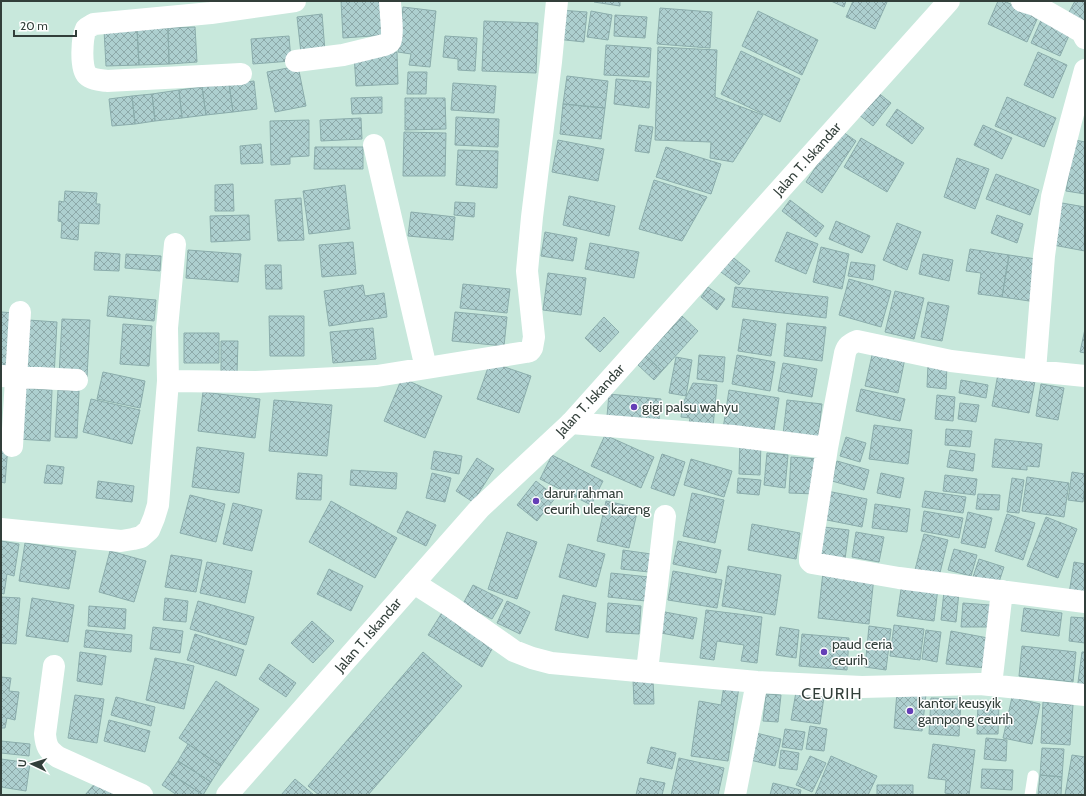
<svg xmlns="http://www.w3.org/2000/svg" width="1086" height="796" font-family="Cabin,sans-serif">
<defs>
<pattern id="building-cross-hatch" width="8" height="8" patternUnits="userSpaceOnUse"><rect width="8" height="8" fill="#adcfcf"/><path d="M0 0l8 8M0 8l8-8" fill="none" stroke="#8da9a9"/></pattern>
</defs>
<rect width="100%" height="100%" fill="#c8e8dc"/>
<path fill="url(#building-cross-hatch)" stroke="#8badac" d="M341 1H385L386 35 343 38Z
M594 1H620V6L594 2Z
M831 1H846L844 7Z
M853 1H884L887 2 875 29 846 17Z
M998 1H1004L1038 17 1027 42 988 24Z
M1075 1H1085V23L1068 14Z
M403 7 436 11 430 67 409 65 411 54 398 52Z
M660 8 712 12 710 48 657 44Z
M559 10 587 12 584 42 556 39Z
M591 11 612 15 608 40 587 37Z
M758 11 818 40 802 75 742 46Z
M322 14 325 51 301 53 297 17Z
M615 15 647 17 645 38 614 36Z
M1042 18 1071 31 1060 56 1031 43Z
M484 21 538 23 536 73 482 71Z
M195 27 197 62 169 64 168 28Z
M168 28 169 64 139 65 137 29Z
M137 29 139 65 106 66 104 30Z
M289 36 291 61 253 64 251 39Z
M445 36 477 38 475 71 458 70V59L443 57Z
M606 45 651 48 649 77 604 75Z
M658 47 717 50 715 97 763 115 733 162 710 158 711 142 655 140Z
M741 51 800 79 780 122 721 94Z
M397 52 398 84 356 86 354 54Z
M1038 52 1067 65 1053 98 1024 85Z
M298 66 306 106 275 112 267 72Z
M408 72H427L426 94H407Z
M567 76 608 81 605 108 563 104Z
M616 79 651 82 649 108 614 104Z
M254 81 257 109 233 112 229 84Z
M453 83 496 86 494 113 451 110Z
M229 84 233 112 206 115 202 87Z
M202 87 206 115 182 118 179 90Z
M179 90 182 118 155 121 152 94Z
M876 91 891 103 873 126 858 114Z
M152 94 155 121 135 124 132 96Z
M132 96 135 124 112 126 109 99Z
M382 97V113L352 114 351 98Z
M1007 97 1056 118 1044 147 995 126Z
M405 98H445L446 129 405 130Z
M563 104 605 108 601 139 560 134Z
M897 109 924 128 912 144 886 125Z
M456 117 499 119 498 147 455 145Z
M361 118 362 139 321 141 320 120Z
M309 120V156L290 157V164L271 165 270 121Z
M639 125 653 127 649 153 635 151Z
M983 125 1012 138 1002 159 974 145Z
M840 130 856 141 822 193 806 182Z
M404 132 446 133 445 176H403Z
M861 138 904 163 887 192 844 167Z
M558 140 604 149 598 181 552 172Z
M1075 140 1085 142V194L1066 191Z
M261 144 263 163 241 164 240 146Z
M315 147H363V169H314Z
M666 147 721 164 711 194 656 177Z
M458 150 498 151 497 188 456 185Z
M957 158 989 169 975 209 944 197Z
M996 174 1039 190 1030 215 986 199Z
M654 180 707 197 682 241 639 229Z
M233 184 234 211H215V185Z
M345 185 350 229 309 234 303 191Z
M65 191 97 193 96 204H100L99 224 79 223 78 240 61 238 62 222 58 221 59 201 64 202Z
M569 196 615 206 609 236 563 225Z
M301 198 304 240 278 241 275 200Z
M790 200 824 226 816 237 782 211Z
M455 202 475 203 474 217 454 215Z
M1062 203 1085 207V251L1053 245Z
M411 212 455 217 453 240 408 236Z
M249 215 250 240 211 242 210 216Z
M997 215 1023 224 1017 243 991 233Z
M836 221 870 236 862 253 829 239Z
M897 223 921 232 907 270 883 260Z
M545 232 577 238 573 261 541 256Z
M787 232 818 244 806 274 775 261Z
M353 242 356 274 322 277 319 245Z
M590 243 639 252 634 278 585 269Z
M821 247 849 254 842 289 813 282Z
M970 249 1009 255 1002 297 978 294 981 273 966 271Z
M188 250 241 254 238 282 186 278Z
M95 252 120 254 119 271 94 270Z
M126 254 161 256 160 271 125 268Z
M923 254 953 260 949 281 919 274Z
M730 255 750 271 739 285 718 270Z
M1009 255 1036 259V302L1002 297Z
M851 262 875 265 873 280 848 276Z
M265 265H281L282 289H266Z
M548 273 586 278 581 315 543 310Z
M849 279 891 291 881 327 839 315Z
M463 284 510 289 507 313 460 308Z
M363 285 365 296 384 293 387 317 329 326 324 291Z
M708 287 725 299 717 310 701 297Z
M735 287 828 297 826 318 732 307Z
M895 291 924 298 914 339 885 332Z
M109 296 156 300 154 321 107 316Z
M928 302 949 306 942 341 921 337Z
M1 312 15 313 11 373 1 372Z
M455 312 507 317 504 346 452 341Z
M269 316H304V356H270Z
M682 316 698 331 662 371 646 356Z
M604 317 619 332 600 352 585 338Z
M62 319 90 320 87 377 59 376Z
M743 319 776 324 771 356 738 351Z
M28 320 57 322 54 376 26 375Z
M787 323 826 327 822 361 784 356Z
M123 324 152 326 149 366 120 364Z
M373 328 376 359 333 363 330 332Z
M1085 329V353L1080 352Z
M184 333H219V363H184Z
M221 341H238L237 374H221Z
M873 351 905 358 898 393 865 386Z
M699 355 725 357 723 382 697 379Z
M737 355 775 362 770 391 732 384Z
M646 356 662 371 654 380 638 365Z
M676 357 692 360 686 396 669 393Z
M490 362 531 376 519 413 477 399Z
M783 363 817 369 812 397 778 391Z
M928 364 947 365 946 389 927 387Z
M103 372 145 381 140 408 97 399Z
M998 374 1035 381 1029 413 992 406Z
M402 378 442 396 425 438 384 421Z
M961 380 988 385 986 398 959 393Z
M693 383 717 385 713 427 689 424 690 418 681 417 683 403Z
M1041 384 1064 388 1058 420 1036 416Z
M20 388 52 390 50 441 17 439Z
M861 389 905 399 900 421 856 411Z
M58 390 79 391 77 438 55 437Z
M729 390 779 398 773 436 723 429Z
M203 392 260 399 255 438 198 431Z
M609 394 661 399 659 420 607 416Z
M937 395 955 397 953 421 935 419Z
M91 399 140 410 132 444 83 432Z
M274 400 332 405 327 456 269 451Z
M787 400 822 404 818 438 783 434Z
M960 403 979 405 976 422 958 419Z
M874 425 912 430 908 464 869 459Z
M946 429 972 431 970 447 945 445Z
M605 435 654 457 641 488 591 466Z
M846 437 866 443 860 462 840 456Z
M995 439 1042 444 1039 467 1027 466V470L992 467Z
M740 441 761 442 760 475 739 474Z
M1 445 8 446 5 483 1 482Z
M197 447 244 453 239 493 192 487Z
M950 450 975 454 973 471 947 467Z
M434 451 462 456 459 474 431 469Z
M767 453 788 455 785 488 764 485Z
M662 454 685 462 674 496 651 488Z
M552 455 603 481 591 505 540 479Z
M791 457 818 459 816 494 789 493Z
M477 458 494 469 473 502 456 491Z
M691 459 732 471 724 497 684 485Z
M837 461 869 470 864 490 832 481Z
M47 465 64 467 62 484 44 483Z
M351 470 397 473 396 489 350 485Z
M1072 472 1085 474V484L1083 502 1068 500Z
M298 473 322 475 321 500 296 499Z
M432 473 451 478 445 502 426 498Z
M881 473 904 478 900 498 877 493Z
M945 475 977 479 975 495 943 491Z
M1027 477 1069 483 1064 517 1022 511Z
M738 478 761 480 759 495 737 493Z
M1012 478 1024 480 1019 513 1007 512Z
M98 481 134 486 132 502 96 498Z
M536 481 556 497 537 521 517 505Z
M827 491 867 499 862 527 822 519Z
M925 491 966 497 963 513 922 507Z
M692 493 724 500 715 543 683 536Z
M978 494 1000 495 999 510 976 509Z
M190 495 225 504 216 542 180 533Z
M331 501 397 538 375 578 309 542Z
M606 501 638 508 629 548 597 541Z
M233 503 262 510 252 551 223 544Z
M875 504 910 509 907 532 872 528Z
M407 511 436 525 426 546 397 532Z
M924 511 963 518 959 538 921 531Z
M968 512 992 518 985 548 961 543Z
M1007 514 1035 523 1023 560 995 551Z
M1046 517 1077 529 1058 578 1027 566Z
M752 524 800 533 796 559 748 550Z
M824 527 849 530 845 559 821 556Z
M507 532 537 542 517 599 488 589Z
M856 532 884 537 879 562 852 557Z
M924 534 948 540 938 581 914 574Z
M1 541 19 544 14 576 7 574 4 594 1 593Z
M678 541 721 550 716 573 673 564Z
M25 543 76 551 69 589 19 581Z
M568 544 605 554 596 587 559 577Z
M954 549 977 555 971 576 948 570Z
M623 550 651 554 649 572 621 569Z
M110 551 146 561 134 602 99 592Z
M171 555 202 560 196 592 165 587Z
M979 559 1004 567 997 588 972 580Z
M207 562 252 571 245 603 200 593Z
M1074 562 1085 564V596L1069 594Z
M728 566 781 575 775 615 722 606Z
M329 569 363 586 351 611 317 594Z
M673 571 722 580 717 608 668 600Z
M823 572 874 577 869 624 818 618Z
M611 573 649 577 646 601 608 597Z
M902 583 938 588 934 621 897 616Z
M473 585 503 600 492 619 463 604Z
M944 591 959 592 956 622 941 620Z
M563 595 596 603 588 638 555 630Z
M1 597 20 598 16 644 1 643Z
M32 598 74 605 68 642 26 636Z
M165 598 188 601 186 622 163 620Z
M198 601 254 617 246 645 190 629Z
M507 601 530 612 520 634 497 623Z
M608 603 641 606 639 634 606 632Z
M963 603 990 605 988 627H961Z
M89 606 126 609 125 629 88 626Z
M1024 608 1062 613 1059 636 1021 631Z
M706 610 762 617 757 663 741 661 744 645 717 641 714 660 700 658Z
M443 611 496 642 482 667 428 635Z
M665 612 697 618 693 639 661 633Z
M1071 617 1085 618V643L1069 641Z
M312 621 334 641 313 663 291 643Z
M894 625 924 629 920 660 890 656Z
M869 626 891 629 886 670 865 667Z
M153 627 183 631 180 653 150 649Z
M780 627 799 630 796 658 776 655Z
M86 630 132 635 131 652 84 647Z
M926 630 941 632 937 662 922 659Z
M951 631 988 638 986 668 946 664Z
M195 634 244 650 236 676 187 660Z
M802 634 849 638 847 670 799 666Z
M1022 646 1076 652 1073 682 1019 676Z
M80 652 106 656 102 685 77 681Z
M423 652 462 686 368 795H319L308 786Z
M1082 652H1085V691L1077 690Z
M155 658 194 666 184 709 146 700Z
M269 664 296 683 286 697 259 679Z
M1 677 11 678 9 691 19 692 15 720 7 718 5 728H1Z
M633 679H653L654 704H634Z
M216 681 259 709 221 766 179 738Z
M724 685 739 687 728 761 691 756 699 701 721 705Z
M796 692 824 697 820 724 791 720Z
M897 692 926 694 922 731 894 728Z
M766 694 781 695 778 722 763 721Z
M75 695 104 699 97 743 68 738Z
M116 697 155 707 151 726 111 715Z
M1012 697 1040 704 1032 744 1003 738Z
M931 698 961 699 959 736 929 734Z
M1043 702 1073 705 1070 745 1041 743Z
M978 704 999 705 998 734H977Z
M109 720 150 731 145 752 104 741Z
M810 726 827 729 824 751 806 749Z
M785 729 805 732 802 750 782 747Z
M756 733 781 739 775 766 750 760Z
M986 738 1007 740 1006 761 984 759Z
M1 741 30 744 29 756 1 753Z
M188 744 221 766 211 782 178 761Z
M933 744 975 750 969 795H957L945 793 946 780 928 778Z
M651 747 676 753 672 769 647 763Z
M1042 748 1064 749 1062 777 1040 775Z
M781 750 799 753 797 770 779 768Z
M1072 755 1085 757V795H1065Z
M810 756 826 763 812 792 796 785Z
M831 756 877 776 868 795H815Z
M679 758 724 768 718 795H671Z
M1 759 30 763 26 791 1 787Z
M178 761 211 782 203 795 170 773Z
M982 769 1013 770 1012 790 981 788Z
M170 773 203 795H177L162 785Z
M1040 775 1062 777 1061 795H1038Z
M640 778 665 783 662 795H636Z
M295 779 314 795H281Z
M97 781 114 795H85Z
M773 783 801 790 800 795H770Z
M877 785H913V795H877Z"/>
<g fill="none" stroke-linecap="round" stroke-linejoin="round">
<path stroke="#fff" stroke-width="11" d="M1030 795 1033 776"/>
<path stroke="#fff" stroke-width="22" d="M1022 1 1035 5 1082 32 1085 38
M296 61 343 55 384 45C387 44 388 44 390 42 394 36 390 9 390 1
M241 74 107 81C101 80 92 80 87 75 80 68 82 37 86 29 88 27 91 26 94 24L211 13 295 1
M374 145 426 368
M1035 371 1044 256 1052 197 1071 121 1085 70
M2 376 77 380
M1085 376 1035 371 951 361 857 341C850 344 847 346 845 353L827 448 810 557V561L812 563 899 578 1085 602
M168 381 256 382 377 376 526 352 530 351 532 348 534 337 527 271 532 217 551 62 557 1
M571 423 733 436 827 448
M12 446 20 312
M1 529 121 541 133 539 141 537 149 530 154 518 158 505 168 381 167 328 175 244
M414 583 450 606 514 651 532 658 551 663 757 682 862 687 980 684 1085 695
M54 666 45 734C46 746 48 750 58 757L142 795
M647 671 665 516
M991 685 1002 591
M735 795 757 682"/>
<path stroke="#fff" stroke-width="22" d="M227 795 480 508 571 423 949 1"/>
</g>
<g fill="#643eb6" stroke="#fff" stroke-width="1.5">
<circle cx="634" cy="407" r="4"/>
<circle cx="536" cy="501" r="4"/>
<circle cx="824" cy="652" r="4"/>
<circle cx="910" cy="711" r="4"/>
</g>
<g text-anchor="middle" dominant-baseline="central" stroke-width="3" stroke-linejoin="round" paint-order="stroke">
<g font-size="14" fill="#323f3a" stroke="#fff">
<text transform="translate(807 159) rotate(-48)">Jalan T. Iskandar</text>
<text transform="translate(590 400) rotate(-47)">Jalan T. Iskandar</text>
<text transform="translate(368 635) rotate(-49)">Jalan T. Iskandar</text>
</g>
<g font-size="14" fill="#323f3a" stroke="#fff" text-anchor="start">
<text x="642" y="407">gigi palsu wahyu</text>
<text x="544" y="493">darur rahman<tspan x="544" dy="16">ceurih ulee kareng</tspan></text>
<text x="832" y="644">paud ceria<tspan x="832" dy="16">ceurih</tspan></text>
<text x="918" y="703">kantor keusyik<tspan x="918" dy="16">gampong ceurih</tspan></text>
</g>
<g font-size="16" letter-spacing="1" fill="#323f3a" stroke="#fff">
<text x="832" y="693">CEURIH</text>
</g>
</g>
<rect width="1086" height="796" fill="none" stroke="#323f3a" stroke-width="4"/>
<g transform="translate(32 764) rotate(274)" stroke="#ffffff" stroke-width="3" paint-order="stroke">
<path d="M0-3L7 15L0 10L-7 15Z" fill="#323f3a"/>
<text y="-6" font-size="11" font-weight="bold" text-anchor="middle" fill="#323f3a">U</text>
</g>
<path d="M14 30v6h62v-6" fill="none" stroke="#323f3a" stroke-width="2"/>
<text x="20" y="30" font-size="12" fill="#323f3a" stroke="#ffffff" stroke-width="3" paint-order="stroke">20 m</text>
</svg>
